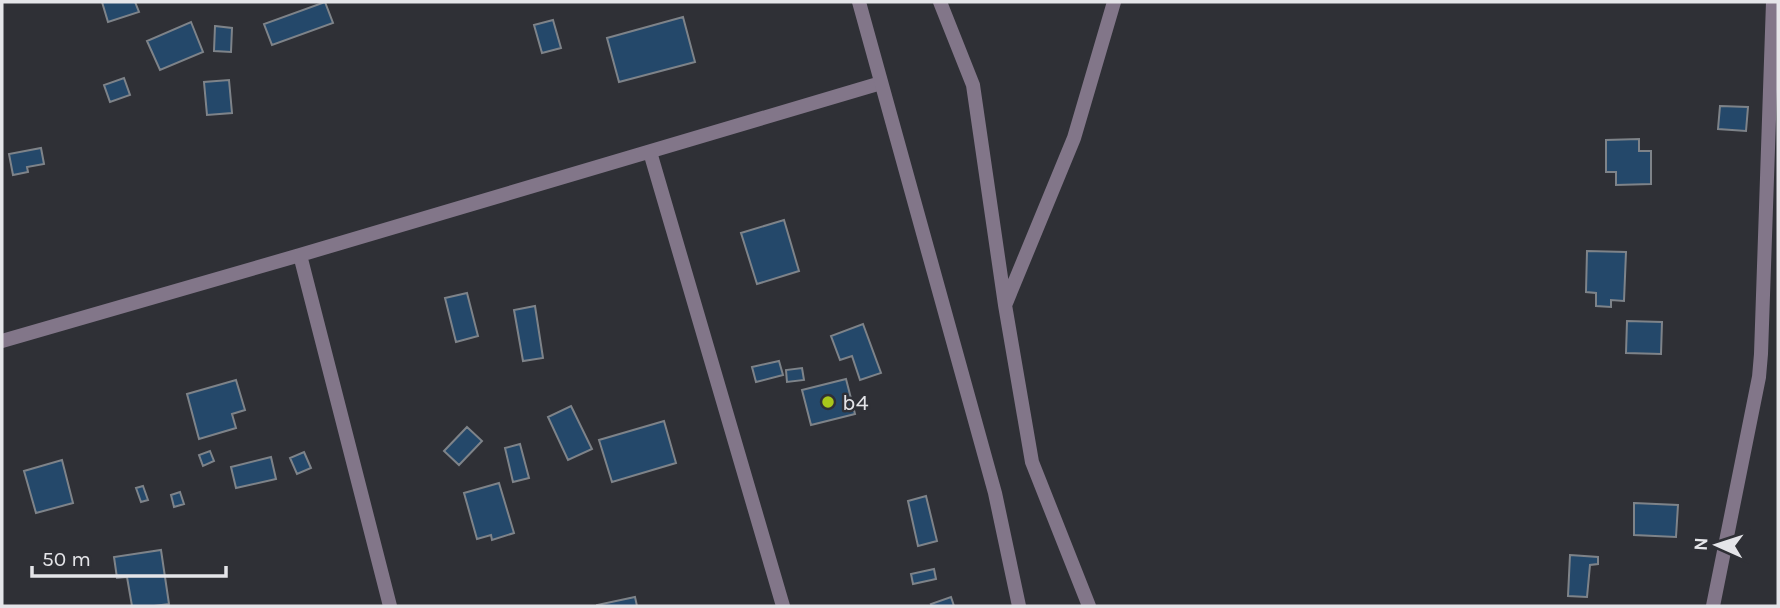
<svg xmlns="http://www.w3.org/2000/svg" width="1780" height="608" font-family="Karla,sans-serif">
<rect width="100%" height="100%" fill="#2f3036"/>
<path fill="#24486a" stroke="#7e8389" stroke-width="2" d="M102 2H135L139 12 108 22Z
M325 2 333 23 272 45 264 24Z
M683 17 695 62 619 82 607 38Z
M553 20 561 48 542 53 534 25Z
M191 22 203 52 160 70 147 41Z
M215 26 232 28 231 52 214 51Z
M124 78 130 95 110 102 104 85Z
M229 80 232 113 207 115 204 82Z
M1720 106 1748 107 1746 131 1718 129Z
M1639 139V151H1651V184L1616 185V172H1606V140Z
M41 148 44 164 27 167 28 172 13 175 9 154Z
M784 220 799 271 757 284 741 233Z
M1587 251 1626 252 1624 301 1611 300V307L1596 306V293L1586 292Z
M467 293 478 336 456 342 445 298Z
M535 306 543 358 523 361 514 310Z
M1627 321 1662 322 1661 354 1626 353Z
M863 324 881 373 860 380 852 356 840 360 831 336Z
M779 361 783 375 756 382 752 367Z
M802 368 804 380 787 382 786 370Z
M846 379 855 414 811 425 802 390Z
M236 380 245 410 232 414 236 428 199 439 187 394Z
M571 406 592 449 568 460 548 417Z
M664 421 676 463 612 482 599 440Z
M467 427 482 441 459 465 444 451Z
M520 444 529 478 513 482 505 448Z
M210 451 214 461 203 466 199 455Z
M304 452 311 468 297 474 290 458Z
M271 457 276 479 236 488 231 467Z
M62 460 73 503 36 513 24 471Z
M499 483 514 533 492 540 491 535 477 539 464 493Z
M143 486 148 500 141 502 136 488Z
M180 492 184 504 174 507 171 495Z
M926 496 937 541 918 546 908 501Z
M1634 503 1678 505 1676 537 1634 535Z
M161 550 169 604 154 606H132L127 577 117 578 114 557Z
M1570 555 1598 557V564L1590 565 1587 597 1568 596Z
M934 569 936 579 913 584 911 574Z
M635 597 637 606H597V605Z
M951 597 954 606H932L931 604Z"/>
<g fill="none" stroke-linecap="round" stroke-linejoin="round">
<path stroke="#827689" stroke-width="14" d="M940 2 973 85 1005 305 1032 462 1089 606
M650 152 783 606
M300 255 390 606
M1006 303 1074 138 1114 2
M2 341 300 255 881 83
M1713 606 1759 377 1761 354 1773 2"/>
<path stroke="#827689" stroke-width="14" d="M859 2 995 493 1019 606"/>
</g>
<circle fill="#a9c71b" stroke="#2f3036" stroke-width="2.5" cx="828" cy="402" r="7"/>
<g text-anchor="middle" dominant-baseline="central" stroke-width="5" stroke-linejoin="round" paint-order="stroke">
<g font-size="23" fill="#e5e5e9" stroke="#2f3036" text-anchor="start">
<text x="842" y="402">b4</text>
</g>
</g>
<rect width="1780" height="608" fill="none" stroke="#e5e5e9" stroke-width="7"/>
<g transform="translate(1717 545) rotate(273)" stroke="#2f3036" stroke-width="5" paint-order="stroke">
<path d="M0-5L12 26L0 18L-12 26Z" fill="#e5e5e9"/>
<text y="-10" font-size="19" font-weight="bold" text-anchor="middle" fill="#e5e5e9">N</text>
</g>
<path d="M32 566v10h194v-10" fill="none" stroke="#e5e5e9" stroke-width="3.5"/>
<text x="42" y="566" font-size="21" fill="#e5e5e9" stroke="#2f3036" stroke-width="5" paint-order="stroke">50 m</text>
</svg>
